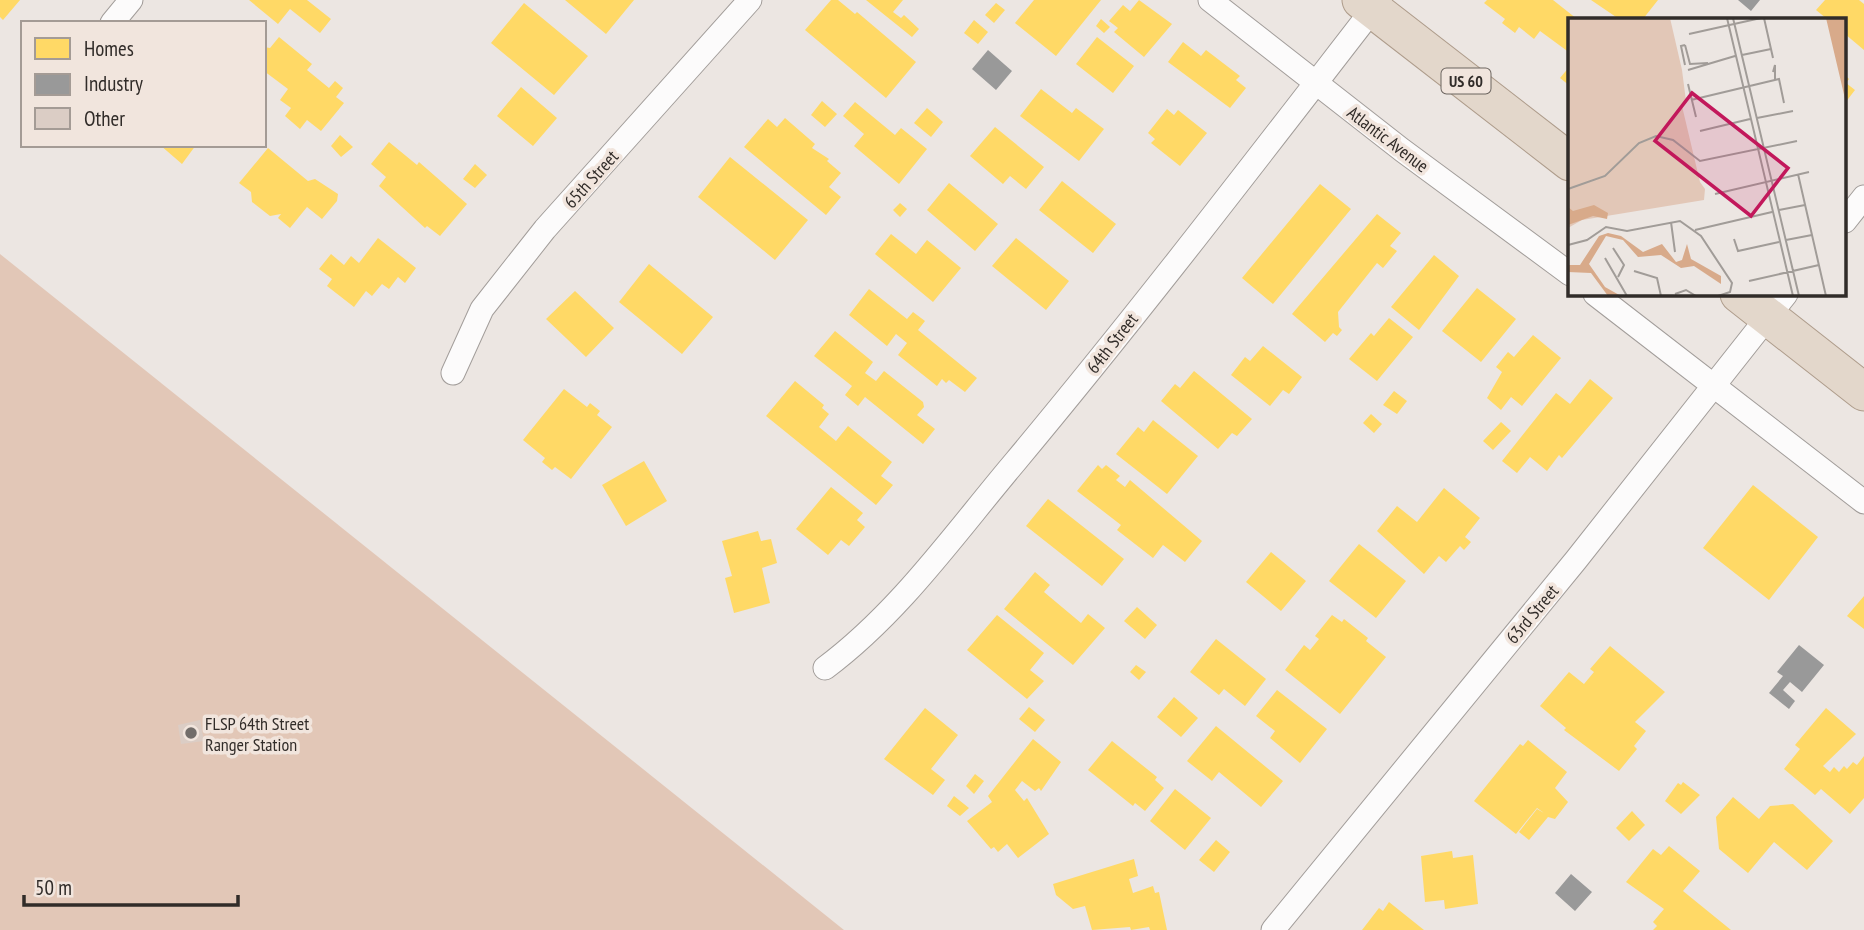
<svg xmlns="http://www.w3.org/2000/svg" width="1864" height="930" font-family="'PT Sans Narrow',sans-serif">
<rect width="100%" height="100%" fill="#ece6e2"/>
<path fill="#e2c7b7" d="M0 254 844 930H0Z"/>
<path fill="#ffd966" d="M0 0H20L3 20 0 17Z
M249 0H307L331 19 320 33 290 9 278 24Z
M565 0H634L606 34Z
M831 0H838L855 14 857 12 916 62 886 98 805 30Z
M866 0H903L893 12 901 18 904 15 919 29 912 37Z
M1034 0H1101L1056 56 1015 23Z
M1139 0 1172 24 1144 57 1114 32 1118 28 1109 21 1123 5 1130 11Z
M1487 0H1553L1577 19H1570V53L1540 31 1534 39 1519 27 1515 33 1502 23 1505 19 1484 3Z
M1591 0H1658L1643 19H1619Z
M1825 0H1859L1864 4V50L1845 34V19H1827L1816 10Z
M524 3 588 56 554 95 491 43Z
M996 3 1005 10 994 23 985 15Z
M1101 19 1110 27 1104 33 1096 26Z
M974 20 988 32 978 44 964 33Z
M279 37 312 64 307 70 329 88 335 81 343 88 336 97 344 103 321 131 307 120 300 129 285 116 291 108 280 100 288 89 264 71V47L270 48Z
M1097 37 1134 66 1113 93 1076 64Z
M1183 42 1201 56 1206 50 1240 76 1236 80 1246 88 1230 108 1168 62Z
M1570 66V86L1560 78Z
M1845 75 1849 79 1846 83 1855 90 1845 103Z
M521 87 557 118 533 146 497 116Z
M1041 89 1072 113 1076 108 1104 129 1079 161 1020 116Z
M822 101 837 114 825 127 811 115Z
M855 102 895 135 901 128 927 149 899 184 854 146 864 134 843 116Z
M927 108 943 122 931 137 914 123Z
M1167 109 1174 115 1178 110 1207 133 1180 166 1151 143 1155 139 1148 133Z
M785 118 815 144 812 148 829 159 827 161 841 173 829 187 841 197 826 215 744 147 768 119 777 127Z
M995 127 1044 167 1026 189 1010 176 1003 184 970 156Z
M340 135 353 147 341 157 331 146Z
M389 142 417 165 419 162 467 204 440 236 427 226 425 228 379 186 386 177 371 164Z
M160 145H196L182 164Z
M268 148 308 181 315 179 338 194 337 201 322 219 307 207 290 228 278 218 281 214 270 216 252 202 251 192 239 183Z
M730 157 808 220 775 260 698 197Z
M475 164 487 175 475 188 463 179Z
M1062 181 1116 224 1093 253 1039 210Z
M949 183 998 224 975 251 927 210Z
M1320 184 1351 209 1273 304 1242 278Z
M900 203 907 209 900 217 893 210Z
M1377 214 1401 233 1390 246 1397 251 1383 268 1377 263 1338 312 1339 327 1342 330 1337 336 1333 333 1325 342 1292 314Z
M891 234 916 254 927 240 961 268 933 302 875 254Z
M378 238 416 268 405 283 398 277 389 289 382 284 372 296 366 291 354 307 327 286 332 279 319 269 331 254 344 265 351 256 359 263Z
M1016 238 1069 281 1046 310 992 266Z
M1434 255 1459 276 1419 330 1391 307Z
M649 264 713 317 682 354 619 302Z
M1477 288 1516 319 1481 362 1442 331Z
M869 289 907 319 913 312 925 321 918 330 977 378 965 392 949 380 946 383 942 379 937 386 898 355 907 343 896 334 887 346 849 315Z
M575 291 614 328 586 357 546 319Z
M1389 318 1413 337 1377 381 1349 359 1371 333 1374 336Z
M835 331 873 362 865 373 876 381 884 371 923 402 924 407 917 415 935 429 923 444 865 397 858 406 845 395 852 386 814 356Z
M1533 335 1561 358 1522 406 1511 397 1501 410 1487 398 1502 372 1496 367 1508 352 1514 357Z
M1263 346 1302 377 1289 394 1283 390 1270 406 1231 375 1245 357 1250 361Z
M1194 371 1252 419 1237 436 1232 433 1218 449 1161 401 1175 384 1180 388Z
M1590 379 1613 398 1562 458 1559 455 1547 471 1530 457 1517 473 1502 461 1556 393 1570 404Z
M795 381 824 405 822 408 829 414 819 427 836 441 848 426 892 462 881 476 893 485 876 505 766 416Z
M564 389 587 407 590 403 600 411 597 415 612 427 571 479 555 467 552 470 542 462 545 458 523 440Z
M1394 391 1407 401 1397 414 1383 405Z
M1371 414 1382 424 1374 433 1363 423Z
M1153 420 1198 456 1167 494 1116 454 1138 427 1144 432Z
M1501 422 1511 431 1493 450 1483 441Z
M644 461 667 501 626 526 602 485Z
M1098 465 1102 469 1106 465 1120 476 1116 480 1125 487 1130 480 1202 541 1185 562 1163 545 1153 558 1117 530 1121 525 1077 491Z
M1753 485 1818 537 1769 600 1703 548Z
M831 487 863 513 857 520 865 527 849 546 841 540 828 555 796 529Z
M1444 488 1480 518 1465 537 1471 542 1464 550 1460 546 1446 562 1439 556 1424 574 1377 531 1397 506 1417 522Z
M1048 499 1124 559 1102 586 1026 526Z
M758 531 761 541 771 539 777 563 762 568 770 603 734 613 725 578 732 576 722 541Z
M1359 544 1406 581 1376 618 1329 581Z
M1271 552 1306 581 1281 611 1246 582Z
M1035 572 1050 585 1044 592 1081 623 1088 614 1105 628 1073 665 1004 609Z
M1864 596V629L1847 616Z
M1137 607 1157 625 1145 639 1124 621Z
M997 615 1044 653 1030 670 1044 681 1027 699 967 650Z
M1332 615 1342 622 1344 619 1368 638 1366 641 1386 657 1340 714 1285 670 1304 645 1310 650 1319 639 1315 636Z
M1216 639 1266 679 1245 706 1224 689 1219 695 1190 672Z
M1610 646 1665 692 1635 722 1646 731 1634 746 1637 749 1619 771 1564 730 1566 728 1540 706 1569 672 1584 684 1594 672 1590 669Z
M1136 665 1146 672 1139 680 1130 672Z
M1277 690 1327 729 1300 763 1270 738 1275 731 1256 716Z
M1174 697 1198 718 1181 737 1157 717Z
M1029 707 1045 720 1035 732 1019 719Z
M925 708 958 735 931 769 945 780 933 795 884 759Z
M1826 708 1856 734 1823 766 1830 772 1834 767 1839 772 1844 766 1847 769 1853 762 1857 765 1864 756V798L1850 814 1821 789 1815 795 1784 769 1800 749 1795 745Z
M1216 726 1283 781 1261 807 1219 772 1212 781 1187 761Z
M1033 739 1061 762 1041 791 1039 788 1035 791 1022 781 1015 790 1024 801 1027 798 1049 834 1018 858 1007 844 998 852 994 847 991 849 967 821 992 802 988 796Z
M1528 740 1567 772 1555 788 1568 802 1555 819 1548 817 1529 840 1519 832 1537 809 1544 813 1537 808 1516 834 1474 801 1520 744 1523 746Z
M1112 741 1157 777 1155 780 1164 788 1145 811 1135 803 1133 806 1088 770Z
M975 774 984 781 974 794 966 786Z
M1683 782 1700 795 1681 814 1665 801 1678 783 1681 785Z
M1175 789 1211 818 1185 850 1150 821Z
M954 796 969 808 960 816 947 806Z
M1733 797 1759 819 1770 806 1793 804 1833 841 1807 870 1774 842 1748 873 1719 849 1716 817Z
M1632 811 1645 825 1629 841 1616 828Z
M1216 840 1230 852 1214 872 1199 860Z
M1669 846 1700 871 1683 891 1731 930H1653L1657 926 1653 922 1664 909 1626 882 1653 849 1661 855Z
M1452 851 1453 858 1473 855 1478 904 1445 909 1444 900 1425 902 1421 856Z
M1134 859 1138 876 1129 879 1133 893 1153 886 1155 893 1159 892 1167 930H1150L1149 927 1131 930 1130 927 1092 930 1085 906 1073 909 1056 895 1053 884Z
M1389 902 1424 930H1362L1379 908 1383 911Z"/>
<path fill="#999" d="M1738 0H1760L1751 11Z
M988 50 1012 71 996 90 972 69Z
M1799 645 1824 665 1802 692 1790 682 1783 690 1795 701 1789 709 1769 693 1783 676 1777 672Z
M1571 874 1592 892 1575 911 1555 893Z"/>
<path fill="#dbcdc5" d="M200 720 204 741 181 744 178 725Z"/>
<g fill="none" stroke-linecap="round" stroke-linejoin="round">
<g stroke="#a29d9a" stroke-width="25">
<path id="minor" d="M1210 0 1402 150 1570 274
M112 23 131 0
M1845 221 1864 197
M1595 294 1864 502
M453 373 482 309 545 229 750 0
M825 668C900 612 955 533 1015 462 1141 311 1260 155 1380 0
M1273 930 1576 560 1786 294"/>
</g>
<g stroke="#ae9c8b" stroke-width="39">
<path id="trunk" d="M1361 0 1570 162
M1739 294 1864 392"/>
</g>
<use href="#minor" stroke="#fcfbfb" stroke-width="23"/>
<use href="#trunk" stroke="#e3d7cb" stroke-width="37"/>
</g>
<circle fill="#726d6a" stroke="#f1e5dd" stroke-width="2.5" cx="191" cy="733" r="7"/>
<g text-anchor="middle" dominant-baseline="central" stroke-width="7" stroke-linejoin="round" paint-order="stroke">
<rect fill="#f1e5dd" stroke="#6b645f" stroke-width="2" x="1441.5" y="68.5" width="49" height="25" rx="5"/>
<g font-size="16" font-weight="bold" fill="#312c29">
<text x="1466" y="81">US 60</text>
</g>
<g font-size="18" fill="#312c29" stroke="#f1e5dd">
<text transform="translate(1388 139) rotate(37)">Atlantic Avenue</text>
<text transform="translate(591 179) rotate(-48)">65th Street</text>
<text transform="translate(1112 343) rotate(-52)">64th Street</text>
<text transform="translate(1532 614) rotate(-50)">63rd Street</text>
</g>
<g font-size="18" fill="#312c29" stroke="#f1e5dd" text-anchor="start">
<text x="205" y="723">FLSP 64th Street<tspan x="205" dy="21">Ranger Station</tspan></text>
</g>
</g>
<g transform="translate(1568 18)">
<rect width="278" height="278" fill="#ece6e2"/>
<path d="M0 0H102L114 52 118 83 114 88 132 164 137 171 136 182 14 202 0 210Z" fill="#e2c7b7"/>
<path d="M258 0H278V89V85ZM26 187 40 195 39 201 25 198 0 207V189L5 193ZM40 215 53 218 75 234 94 226 108 244 114 242 119 226 123 241 153 258V266L126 248 113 250 93 237 70 239 55 222 38 218 21 246 37 269 53 278H40L23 255 0 254V247H12L31 218Z" fill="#d8aa8a"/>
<path fill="none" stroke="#a19c98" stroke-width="2" d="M159 0 225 278M165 0 231 278M196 0 205 40M121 16 193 0M117 27 122 46 140 45M117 27 113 28 117 47M174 37 203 31M120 52 167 38M205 54 207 47V62M120 66 128 99M123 82 211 61 216 85M189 100 225 93M132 113 182 101M230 156 258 278M0 171 37 158 71 125 88 118 105 122 132 143 229 123M147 176 241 154M211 192 237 187M103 204 107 234M127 212 204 194M166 221 170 233 211 224M218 222 244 217M0 227 19 222 38 209 59 213 112 203 133 218 164 265 162 274 150 278M45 230 56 247 50 259M37 240 59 278M66 253 89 260 93 278M181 263 251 247M107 276 118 272 128 278"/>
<path fill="#c2185b" fill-opacity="0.15" stroke="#c2185b" stroke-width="3.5" d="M124 75 220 150 183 198 87 123Z"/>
<rect width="278" height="278" fill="none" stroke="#312c29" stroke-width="3.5"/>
</g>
<rect x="21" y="21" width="245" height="126" fill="#f1e5dd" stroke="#a49b95" stroke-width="2"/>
<rect x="35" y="38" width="35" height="21" fill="#ffd966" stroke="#a49b95" stroke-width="2"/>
<text x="84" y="56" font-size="21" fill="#312c29">Homes</text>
<rect x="35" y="74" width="35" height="21" fill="#999999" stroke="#a49b95" stroke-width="2"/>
<text x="84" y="91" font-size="21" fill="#312c29">Industry</text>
<rect x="35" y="108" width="35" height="21" fill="#dbcdc5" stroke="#a49b95" stroke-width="2"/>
<text x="84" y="126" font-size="21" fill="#312c29">Other</text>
<path d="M24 895v10h214v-10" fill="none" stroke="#312c29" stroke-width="3.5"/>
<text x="35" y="895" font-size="21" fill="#312c29" stroke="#f1e5dd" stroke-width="5" paint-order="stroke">50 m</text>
</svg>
